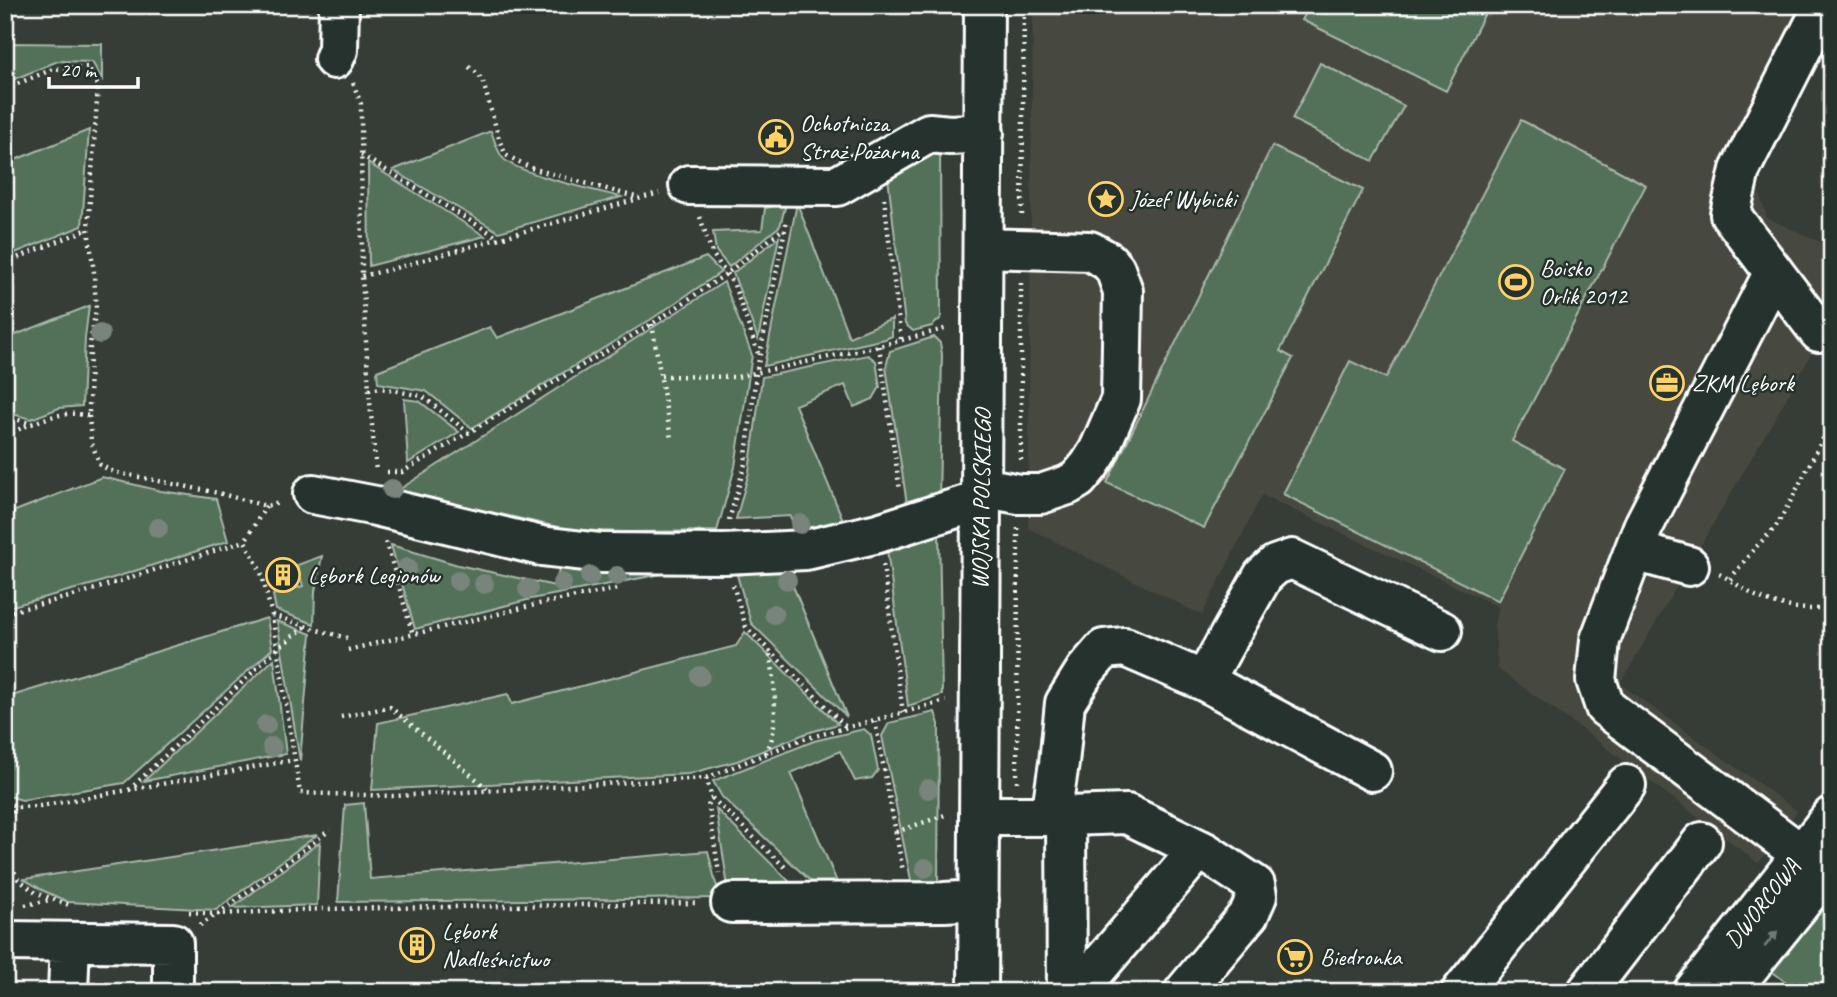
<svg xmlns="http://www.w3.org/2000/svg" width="1837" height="997" font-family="Caveat,sans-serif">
<rect width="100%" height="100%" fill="#353d36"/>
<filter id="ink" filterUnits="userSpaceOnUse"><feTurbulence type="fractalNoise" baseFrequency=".0143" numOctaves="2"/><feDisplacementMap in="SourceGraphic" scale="14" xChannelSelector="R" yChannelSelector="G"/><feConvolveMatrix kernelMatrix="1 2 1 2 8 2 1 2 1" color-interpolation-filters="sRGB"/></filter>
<g filter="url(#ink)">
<path fill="#474a40" d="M1033 5H1804L1754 175 1767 218 1832 247V307L1804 368 1620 684 1797 811 1779 838 1758 863 1587 733 1498 669 1494 624 1499 607 1262 495 1202 615 1028 528Z"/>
<path fill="#527159" stroke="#a8b8ac" stroke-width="2" d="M1310 5H1470L1485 13 1446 91 1302 20Z
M5 43 102 44V79L92 62 58 61 5 83Z
M1320 63 1404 106 1373 161 1292 119Z
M1521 120 1646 185 1512 441 1565 469 1498 601 1283 494 1350 361 1386 378Z
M89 130 82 226 5 257V164Z
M491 131C494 139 497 150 502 157 513 173 598 191 621 197L499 232 393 170Z
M1272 146 1363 190 1280 351 1293 358 1204 528 1107 483Z
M940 147 941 318 932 326 913 331 905 324 888 177Z
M368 163 485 236 369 266Z
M797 203 849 337 892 319V336L885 339 764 366Z
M786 204 780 226 729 267 716 251 713 232 762 230 765 208Z
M779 237 758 339 733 273Z
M706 257 721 272 650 320 472 428 426 391 378 383 377 371 490 327 497 338Z
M724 282 752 355 735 467 717 531 627 532 571 530 397 491Z
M89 306 85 338 82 406 59 408 31 419 5 412V339Z
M934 337 940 343 942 354 939 502 907 504 886 367 890 351Z
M868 355 876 361 880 387 873 399 854 407 845 385 795 405 846 527 802 542 790 516 736 519 749 472 762 377Z
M404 399 419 401 459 432 408 463Z
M102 477 161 491 216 499 228 541 94 584 5 608V515Z
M939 528 942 695 908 706 886 542Z
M391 545 458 565 555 586 560 566 683 570 531 599 415 629Z
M322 556 315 591 314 624 276 610 273 595 303 586 297 565Z
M786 569 847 717 751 623 737 575Z
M267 618 272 649 124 783 22 800 5 795V698Z
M277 621 311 634 300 761Z
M745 632 838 724 807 733 737 761 688 774 372 790 378 723 508 694 512 704 736 646Z
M274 659 286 754 144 781Z
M935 712 939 724 938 889 913 890 882 736 889 723Z
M864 729 871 735 878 770 872 778 855 781 840 751 791 773 842 894 823 893 722 797 713 781 814 741Z
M364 803 370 879 708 851 716 884 724 898 338 902 345 805Z
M716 809 800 892 736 895 727 881Z
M317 835 216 910 68 902 44 891 24 879Z
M320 842 317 905 232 908Z
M1832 893V992H1799L1770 970Z"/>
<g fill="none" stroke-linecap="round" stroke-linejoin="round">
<g stroke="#fff" stroke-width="44">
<path id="minor" d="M334 59 338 50 339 5
M689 185 837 186 929 133 950 135 984 133
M1774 272 1643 527 1600 640 1596 680 1605 707 1801 854
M1819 332 1730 214 1740 170 1824 5
M981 487 1019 494H1041L1068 485 1078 479 1089 466 1098 452 1121 399 1123 291 1115 269 1108 261 1090 251 983 248
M313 494 376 506 541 546 601 553 724 554 806 550 878 533 966 505 981 504
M1634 551 1689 566
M1204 681 1372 771
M979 816H1066L1127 814 1205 852 1255 885 1257 896 1249 914 1184 992
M1051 816 1059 763 1065 703 1085 671 1104 649 1125 647 1204 681 1263 576 1275 565 1292 559 1442 631
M1066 816 1067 992
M731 903 944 902 979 900
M5 941 173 943V992
M68 992 70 942
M978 992 984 5
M1077 992 1199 849
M1461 992 1626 785
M1587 992 1702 842
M1693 992 1832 816
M1729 992 1832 864"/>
</g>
<path stroke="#fff" stroke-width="4.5" stroke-dasharray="2 5" stroke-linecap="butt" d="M469 67 477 73 483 82 500 142 506 155 531 168 639 198
M353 83 361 104 362 276 369 390 376 472
M5 89 53 69 88 67 98 86 88 229 94 272 96 309 90 344 89 416C59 408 33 424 5 435
M361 155 499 238
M884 198 901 340
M1022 215 1024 5
M700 217 712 253 734 285 759 356
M5 263 88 229
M362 276 388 270 659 193
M652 324 671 439
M879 346 900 491
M661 376 737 377 879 346 948 328
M369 390 381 388 422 396 469 433
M5 416 33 424
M89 416 91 441 100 465 114 472 218 493 266 506 280 503
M1021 460V283
M387 472H402L652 324 726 274 783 229
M266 506 245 541 261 572 272 615 300 793 395 796 706 778 800 740 946 701
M729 520 745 464 756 374 787 219
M386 542 413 635
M883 565 903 713
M1719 574C1730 579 1737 585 1747 591 1769 605 1806 613 1832 607
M1730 579 1754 549 1775 528 1789 504 1832 421
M733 585 746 627 846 727
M5 613 73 596 245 541
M272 615 314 629 347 638
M348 650 539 604 617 589
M341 717 390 707 489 790
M875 721 903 871
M766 753C768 748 771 743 772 737 777 719 775 670 769 652
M706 778 712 798 786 868
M1017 782 1018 528
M129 790 277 649 306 626
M712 798 708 802 719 873
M5 802 19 807 40 806 294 760
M896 832 945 815
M5 845 7 818 18 807
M5 853 18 879 36 893 69 905
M25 905 50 900
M189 912 218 914 324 909 698 903
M200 925 218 914 330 830"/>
<use href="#minor" stroke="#26332d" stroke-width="38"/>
</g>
<g fill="#79847b">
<circle cx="100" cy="334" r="10"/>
<circle cx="392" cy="489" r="10"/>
<circle cx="800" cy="524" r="10"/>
<circle cx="158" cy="528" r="10"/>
<circle cx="407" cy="568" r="10"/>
<circle cx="590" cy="576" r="10"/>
<circle cx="617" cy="576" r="10"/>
<circle cx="787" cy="580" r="10"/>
<circle cx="458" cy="581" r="10"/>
<circle cx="562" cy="583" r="10"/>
<circle cx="484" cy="584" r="10"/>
<circle cx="528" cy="589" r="10"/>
<circle cx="774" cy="614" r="10"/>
<circle cx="700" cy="676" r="10"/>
<circle cx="266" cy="725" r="10"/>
<circle cx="272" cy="747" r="10"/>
<circle cx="928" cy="789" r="10"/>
<circle cx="925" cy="868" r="10"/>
</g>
<defs><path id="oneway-solid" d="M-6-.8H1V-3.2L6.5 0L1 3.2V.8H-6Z" transform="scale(1.75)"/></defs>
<use fill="#727a76" href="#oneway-solid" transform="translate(1771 939) rotate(-51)"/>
</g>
<defs>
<g id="civic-ring" transform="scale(1.75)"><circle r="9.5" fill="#26332d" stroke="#ffd166" stroke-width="1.5"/><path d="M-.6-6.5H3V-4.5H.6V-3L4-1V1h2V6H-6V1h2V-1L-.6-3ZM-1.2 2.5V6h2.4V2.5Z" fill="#ffd166"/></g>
<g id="sight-ring" transform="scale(1.75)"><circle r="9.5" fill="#26332d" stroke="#ffd166" stroke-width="1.5"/><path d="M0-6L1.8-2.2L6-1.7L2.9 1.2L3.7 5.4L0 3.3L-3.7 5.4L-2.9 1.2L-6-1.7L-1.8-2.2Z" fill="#ffd166"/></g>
<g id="stadium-ring" transform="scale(1.75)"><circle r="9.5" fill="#26332d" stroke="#ffd166" stroke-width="1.5"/><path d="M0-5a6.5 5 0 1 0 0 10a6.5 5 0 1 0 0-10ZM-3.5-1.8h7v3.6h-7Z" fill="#ffd166"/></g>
<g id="office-ring" transform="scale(1.75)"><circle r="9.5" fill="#26332d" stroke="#ffd166" stroke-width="1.5"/><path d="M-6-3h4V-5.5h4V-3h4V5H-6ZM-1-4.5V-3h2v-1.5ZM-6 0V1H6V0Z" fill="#ffd166"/></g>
<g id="building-ring" transform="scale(1.75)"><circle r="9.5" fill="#26332d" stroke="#ffd166" stroke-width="1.5"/><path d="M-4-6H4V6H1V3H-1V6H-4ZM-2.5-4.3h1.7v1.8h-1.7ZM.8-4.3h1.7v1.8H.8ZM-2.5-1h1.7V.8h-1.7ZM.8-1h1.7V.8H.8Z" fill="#ffd166"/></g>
<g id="supermarket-ring" transform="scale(1.75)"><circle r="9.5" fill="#26332d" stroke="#ffd166" stroke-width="1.5"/><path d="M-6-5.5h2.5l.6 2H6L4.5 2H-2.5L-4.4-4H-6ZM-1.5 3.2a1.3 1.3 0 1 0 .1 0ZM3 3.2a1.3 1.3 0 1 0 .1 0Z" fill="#ffd166"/></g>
</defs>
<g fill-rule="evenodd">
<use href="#civic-ring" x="776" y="137"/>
<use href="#sight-ring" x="1106" y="199"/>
<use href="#stadium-ring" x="1516" y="282"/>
<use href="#office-ring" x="1667" y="383"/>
<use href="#building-ring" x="283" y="575"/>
<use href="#building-ring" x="417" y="945"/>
<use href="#supermarket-ring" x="1295" y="957"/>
</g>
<g text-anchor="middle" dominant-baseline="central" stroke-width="5" stroke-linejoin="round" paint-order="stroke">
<g font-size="24" fill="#fff" stroke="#26332d" text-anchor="start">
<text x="800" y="123">Ochotnicza<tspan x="800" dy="28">Straż Pożarna</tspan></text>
<text x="1130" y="199">Józef Wybicki</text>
<text x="1540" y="268">Boisko<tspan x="1540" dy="28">Orlik 2012</tspan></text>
<text x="1692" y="383">ZKM Lębork</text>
<text x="308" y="575">Lębork Legionów</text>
<text x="442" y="931">Lębork<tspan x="442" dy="28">Nadleśnictwo</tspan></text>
<text x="1320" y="957">Biedronka</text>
</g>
<g font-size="24" fill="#fff" stroke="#26332d">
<text transform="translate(981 499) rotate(-89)">WOJSKA POLSKIEGO</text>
<text transform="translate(1762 903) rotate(-52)">DWORCOWA</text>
</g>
</g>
<rect width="1837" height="997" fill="none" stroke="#26332d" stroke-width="28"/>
<rect x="14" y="14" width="1809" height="969" fill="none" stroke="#fff" stroke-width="2.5" filter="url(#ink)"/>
<path d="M49 77v10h89v-10" fill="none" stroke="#ffffff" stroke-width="3.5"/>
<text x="60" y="77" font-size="21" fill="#ffffff" stroke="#26332d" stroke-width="5" paint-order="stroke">20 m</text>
</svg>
